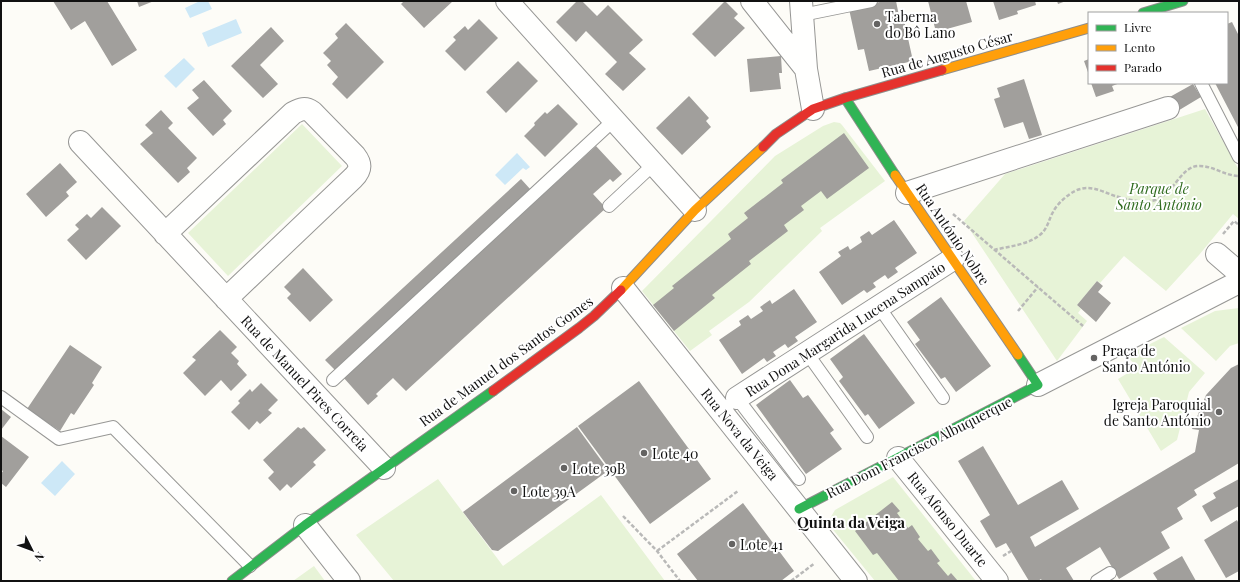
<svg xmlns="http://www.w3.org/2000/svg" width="1240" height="582" font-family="'Playfair Display',serif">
<rect width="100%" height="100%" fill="#fdfcf7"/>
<path fill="#e7f3d7" d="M1205 109 1239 170V219L1233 214 1199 255 1166 291 1124 256 1100 283 1097 281 1077 305 1081 309 1078 313 1087 321 1057 361 964 221 1005 174Z
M834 122 840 123 842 125 885 181 820 228 822 231 749 302 709 331 712 335 690 351 642 291 775 156 823 126Z
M302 124 342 166 228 276 188 233Z
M1239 308V343L1230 346 1216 361 1181 328 1215 311Z
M1164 337 1205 373 1189 392 1177 440 1161 451 1118 379 1138 367 1126 356Z
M893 477 976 581H875L830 526 829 520 835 510Z
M438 479 503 566 601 495 665 581H394L356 535Z
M314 566 325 581H293Z"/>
<path fill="#cde8f7" d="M200 1H208L212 9 190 18 185 8Z
M236 19 242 33 208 47 202 33Z
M184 58 195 69 176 88 164 76Z
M517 153 530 167 526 170 523 168 505 185 495 175Z
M62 461 75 474 55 496 41 483Z"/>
<path fill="#a19f9c" d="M53 1H107L137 50 112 66 85 21 71 30Z
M137 1H154L139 7Z
M404 1H453L424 28 401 4Z
M577 1H582L597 16 608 5 643 40 629 53 646 69 623 91 605 74 617 62 586 31 576 42 556 22Z
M725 1 738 14 734 18 745 28 715 57 692 34Z
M884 1H896L900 21 904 20 913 61 869 71 864 49 858 50 849 9Z
M928 1H966L972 22 936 32Z
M993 1H1035L1036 5 1017 11 1018 14 999 20Z
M1057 1H1066L1058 4Z
M479 19 498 38 465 71 445 51 456 40 453 37 465 26 468 30Z
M1232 22 1239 36V129L1215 83H1227V24Z
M346 23 384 62 347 99 332 84 338 77 327 65 331 61 323 53 338 38 335 34Z
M271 27 284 41 260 65 278 84 263 98 231 66Z
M781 56 782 73H779L781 89 750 92 747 59Z
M1089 59V75L1084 61Z
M518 61 538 81 506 113 486 92Z
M1024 79 1042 135 1029 139 1023 122 1004 128 994 99 1000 97 997 88Z
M204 80 232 111 223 120 226 124 213 136 187 108 199 98 192 90Z
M1091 83H1120L1112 86 1114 91 1096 97Z
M1193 84 1201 97 1176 112 1168 98Z
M689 96 709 118 706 121 711 127 682 155 656 128Z
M558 104 578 124 545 157 524 136 535 125 534 123 545 112 547 114Z
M161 110 173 123 168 128 197 158 187 168 190 172 178 183 140 144 153 133 145 125Z
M844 133 869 168 827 199 821 191 801 206 804 210 784 225 788 231 749 261 751 264 712 295 715 298 674 331 653 305 674 288 672 286 731 239 728 234 748 218 744 213 783 183 781 180Z
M596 146 622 174 613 182 610 179 593 194 606 208 406 391 393 378 376 394 378 396 368 405 343 377Z
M60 163 77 182 66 192 69 196 46 217 26 194Z
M521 179 531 190 336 371 325 360Z
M102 207 121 226 86 260 67 240 79 229 75 225 87 214 91 218Z
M894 220 917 253 895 268 898 272 888 279 885 275 873 283 876 287 867 293 864 290 842 305 819 272 841 256 838 252 848 246 850 250 862 242 860 237 869 231 872 235Z
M303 268 333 300 310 322 287 298 291 294 284 287Z
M1097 281 1103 286 1098 292 1111 303 1096 322 1077 305Z
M794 289 817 322 795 337 798 341 788 348 785 344 773 352 776 356 767 362 764 358 742 374 719 340 741 325 739 321 748 315 751 319 763 311 760 307 770 300 772 304Z
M941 297 991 366 956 392 945 377 941 379 915 344 920 340 907 322Z
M220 330 237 347 231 353 239 361 237 364 247 375 231 391 221 380 205 396 183 373 196 360 192 357Z
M864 334 915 403 879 429 868 414 865 416 839 381 843 377 830 359Z
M70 345 102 367 92 383 94 385 74 415 71 413 60 431 27 409Z
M1239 364V463L1194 490 1197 495 1177 508 1183 519 1161 532 1170 548 1119 579 1100 547 1066 568 1074 581H1042L1041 579 1038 581H1029L1006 543 996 548 980 521 990 515 958 461 983 446 1018 505 1062 480 1079 509 1030 537 1035 547 1195 452 1199 430 1192 429 1206 395 1231 368Z
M790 380 803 398 808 395 834 430 830 433 842 449 806 474 756 405Z
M639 381 711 479 650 524 578 426Z
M261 383 278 400 268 410 272 413 260 424 257 421 249 430 231 412 240 403 238 401 250 389 252 392Z
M1 409 11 417 1 430Z
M298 427 301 429 304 427 326 450 313 462 316 465 291 488 287 484 280 491 268 478 274 472 263 460Z
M577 427 606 467 605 473 498 551 492 550 463 512Z
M1 436 29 457 6 487 1 483V474L3 471 1 470Z
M1239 479V506L1211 522 1202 506 1216 498 1213 493Z
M892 502 900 511 897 513 908 528 912 525 920 537 918 539 928 551 931 549 940 561 937 563 948 576 951 573 958 581H899L877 553 873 555 855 531Z
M743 503 794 571 781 581H698L677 554Z
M1237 520 1239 524V571L1226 578 1204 540Z
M1182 556 1196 581H1158L1153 573Z"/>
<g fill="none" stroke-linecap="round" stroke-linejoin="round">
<g stroke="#979795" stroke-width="14">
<path id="lane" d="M802 15 871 1
M1201 83 1239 157
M609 206 654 164
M879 307 943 398
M807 353 867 437
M333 380 614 120
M1 397 59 439 113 427 250 566
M737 398 799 479
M1097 581 1110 573"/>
</g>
<g stroke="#979795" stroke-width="24">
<path id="street" d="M507 1 695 210
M752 1 806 69
M801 1 806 69 813 109
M80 142 384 468
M907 193 1168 108
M165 234 293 113C301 109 305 107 312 112L355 156C362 165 360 171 353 178L226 299
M1217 254 1239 273
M623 288 856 581
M1038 385 1239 282
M737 398 953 259
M898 458 997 581
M305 525 349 581"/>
</g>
<g stroke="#8e8d8b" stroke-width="11">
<path id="fast" d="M1143 13 1183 1
M845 98 895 175
M799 509 1038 385 1018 355
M232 581 305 525 493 391"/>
</g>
<g stroke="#8e8d8b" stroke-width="11">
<path id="slow" d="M942 70 1089 28
M895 175 1018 355
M621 290 695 210 763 147"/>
</g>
<g stroke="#8e8d8b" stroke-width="11">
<path id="jam" d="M763 147 776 134 813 109 845 98 942 70
M493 391 579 328 594 316 621 290"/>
</g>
<path stroke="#b9b9b8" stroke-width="2.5" stroke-dasharray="4 2" stroke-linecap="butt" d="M953 214 1083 326
M1223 234 1234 221 1239 225
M994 250C1009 246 1030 245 1042 233 1048 227 1049 219 1053 212 1057 204 1067 195 1075 191 1089 184 1101 191 1115 196 1125 199 1141 203 1151 201 1173 198 1179 167 1198 166 1212 165 1225 176 1239 176
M1018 311 1038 287
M623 516 657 551 680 581
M657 551 738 491
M1003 556 1011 551
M791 581 815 563"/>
<use href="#lane" stroke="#fffffe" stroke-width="12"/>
<use href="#street" stroke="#fffffe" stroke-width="22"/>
<use href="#fast" stroke="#30b455" stroke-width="9"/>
<use href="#slow" stroke="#ff9f0a" stroke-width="9"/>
<use href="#jam" stroke="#e5322d" stroke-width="9"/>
</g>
<g fill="#646362" stroke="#fff" stroke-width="1.5">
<circle cx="877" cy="24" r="4"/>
<circle cx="1094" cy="358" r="4"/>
<circle cx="1219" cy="412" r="4"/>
<circle cx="644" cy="453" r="4"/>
<circle cx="564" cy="468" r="4"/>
<circle cx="514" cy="491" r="4"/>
<circle cx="732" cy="544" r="4"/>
</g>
<g text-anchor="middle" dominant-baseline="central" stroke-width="4" stroke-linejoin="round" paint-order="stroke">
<g font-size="14" fill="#111" stroke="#fff" text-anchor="start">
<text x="885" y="16">Taberna<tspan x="885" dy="16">do Bô Lano</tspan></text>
<text x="1102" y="350">Praça de<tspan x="1102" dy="16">Santo António</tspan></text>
<text x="1211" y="404" text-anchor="end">Igreja Paroquial<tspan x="1211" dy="16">de Santo António</tspan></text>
<text x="652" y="453">Lote 40</text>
<text x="572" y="468">Lote 39B</text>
<text x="522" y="491">Lote 39A</text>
<text x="740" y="544">Lote 41</text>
</g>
<g font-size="14" fill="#111" stroke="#fff">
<text transform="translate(947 54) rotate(-16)">Rua de Augusto César</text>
<text transform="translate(953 234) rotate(56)">Rua António Nobre</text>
<text transform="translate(845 329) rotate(-33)">Rua Dona Margarida Lucena Sampaio</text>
<text transform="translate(506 361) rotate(-36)">Rua de Manuel dos Santos Gomes</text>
<text transform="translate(305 383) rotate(47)">Rua de Manuel Pires Correia</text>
<text transform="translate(740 434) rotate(51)">Rua Nova da Veiga</text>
<text transform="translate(919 447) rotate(-27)">Rua Dom Francisco Albuquerque</text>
<text transform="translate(948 519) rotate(51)">Rua Afonso Duarte</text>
</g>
<g font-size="14" font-style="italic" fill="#2f6b1f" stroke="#fff">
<text x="1159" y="188">Parque de<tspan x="1159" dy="16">Santo António</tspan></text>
</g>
<g font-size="15" font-weight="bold" fill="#111" stroke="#fff">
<text x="851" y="522">Quinta da Veiga</text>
</g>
</g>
<rect width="1240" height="582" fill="none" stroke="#111111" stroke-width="4"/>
<rect x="1088" y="12" width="140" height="72" fill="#ffffff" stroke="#a0a0a0"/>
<rect x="1096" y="25" width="20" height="6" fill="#30b455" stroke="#a0a0a0"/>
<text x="1124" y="32" font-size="12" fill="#111111">Livre</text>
<rect x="1096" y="45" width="20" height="6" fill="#ff9f0a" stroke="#a0a0a0"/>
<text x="1124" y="52" font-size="12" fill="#111111">Lento</text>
<rect x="1096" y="65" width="20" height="6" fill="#e5322d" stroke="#a0a0a0"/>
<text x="1124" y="72" font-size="12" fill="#111111">Parado</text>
<g transform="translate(32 550) rotate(132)" stroke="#ffffff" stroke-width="3" paint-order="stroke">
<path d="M0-3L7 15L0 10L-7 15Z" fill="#111111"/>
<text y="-6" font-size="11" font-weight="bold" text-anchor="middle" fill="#111111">N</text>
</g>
</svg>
